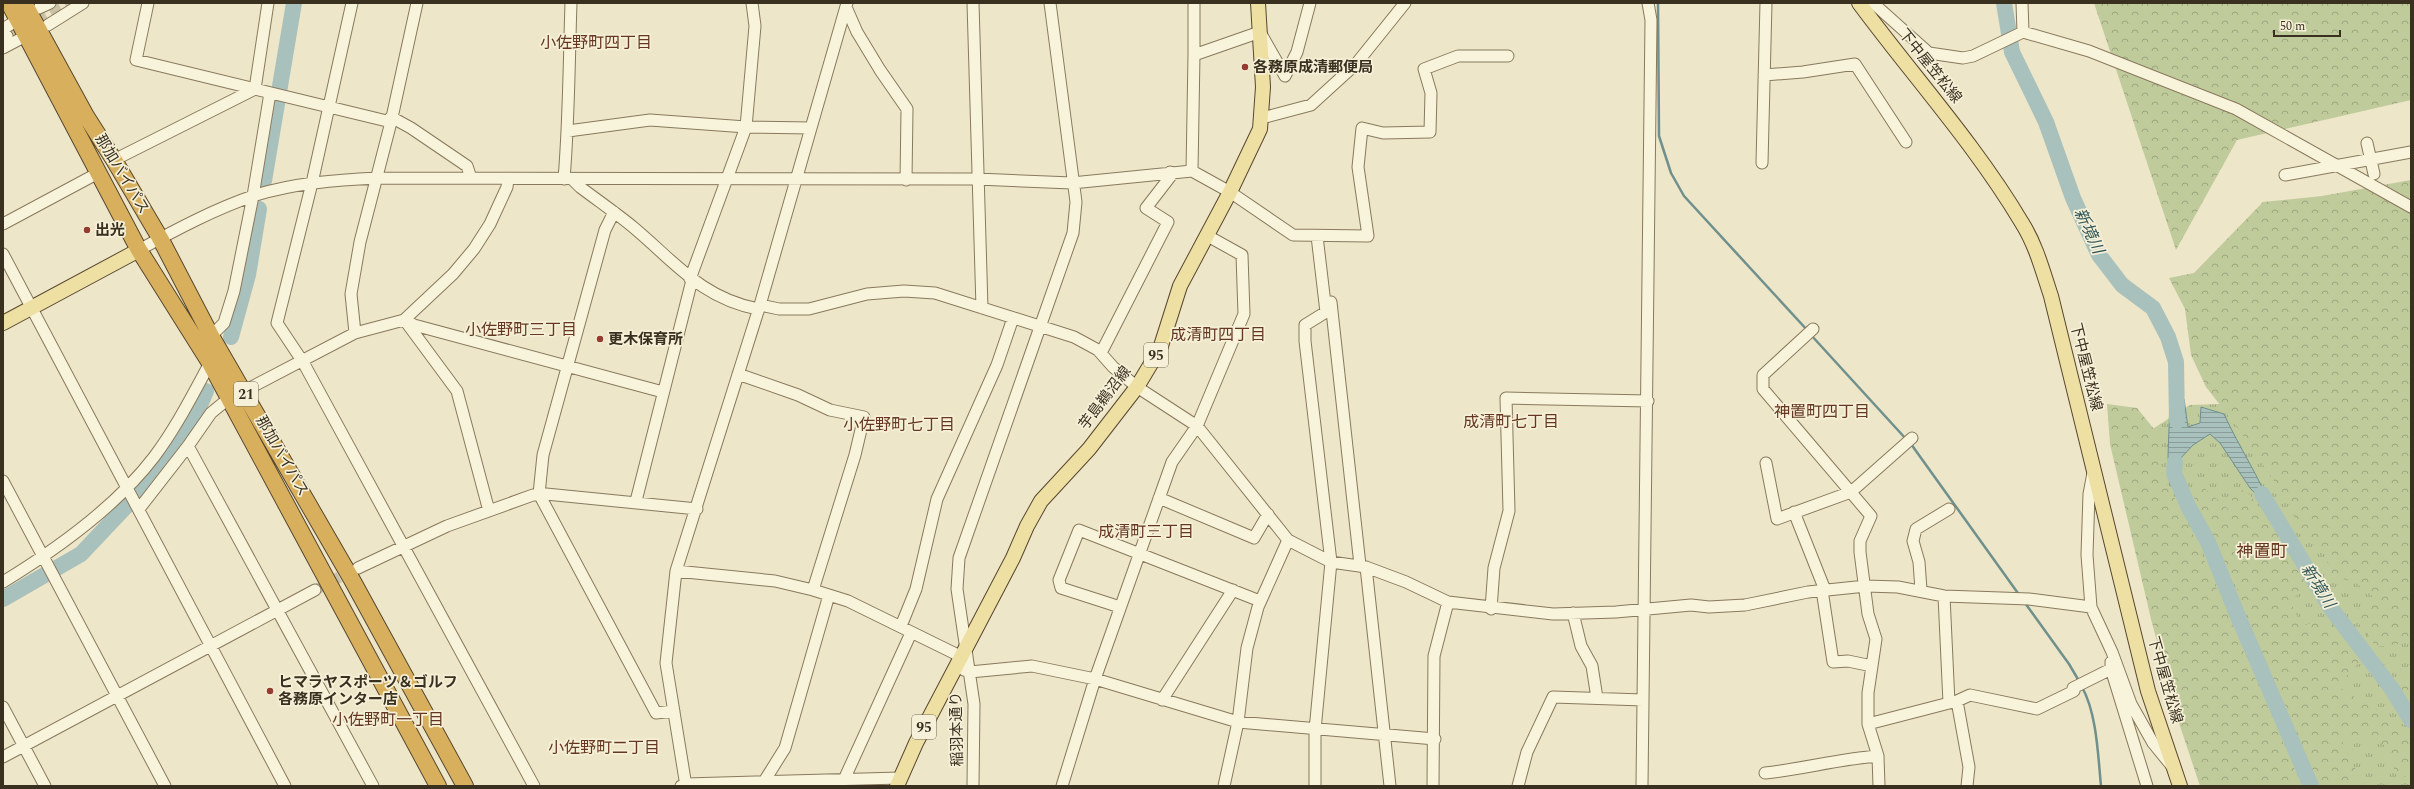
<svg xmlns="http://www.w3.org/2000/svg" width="2414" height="789" font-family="Spectral,'Noto Sans JP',serif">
<defs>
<pattern id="grass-tufts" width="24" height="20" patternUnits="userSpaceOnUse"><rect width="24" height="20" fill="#c0cb9c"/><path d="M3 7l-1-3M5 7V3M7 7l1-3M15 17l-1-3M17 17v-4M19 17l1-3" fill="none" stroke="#9da57f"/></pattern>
<pattern id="forest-crowns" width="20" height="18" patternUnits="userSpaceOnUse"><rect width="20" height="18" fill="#c0cb9c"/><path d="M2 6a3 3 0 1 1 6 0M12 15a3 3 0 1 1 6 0" fill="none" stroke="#9da57f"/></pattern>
<pattern id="water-rules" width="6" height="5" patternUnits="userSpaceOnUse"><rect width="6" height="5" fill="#a9c1bd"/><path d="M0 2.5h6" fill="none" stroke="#8b9d99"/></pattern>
</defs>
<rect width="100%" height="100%" fill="#ede6c8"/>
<path fill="url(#grass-tufts)" d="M2220 404 2411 593V786H2281L2139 442 2154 428 2190 405Z"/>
<path fill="url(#forest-crowns)" d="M2094 3H2411V100L2237 140 2176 250Z
M2411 180V635L2399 644 2376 647 2351 613 2375 598 2355 582 2330 576 2325 548 2303 536 2289 503 2238 428 2206 387 2191 355 2185 309 2169 278 2194 273 2263 202 2322 196Z
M2107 404 2137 408 2158 434 2161 472 2192 532 2302 786H2200L2179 723 2151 619 2110 444Z
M2229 484 2248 493 2275 526 2309 585 2290 601 2302 627 2326 616 2360 661 2338 686 2367 705 2400 722 2411 736V776L2398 778 2384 745 2362 735 2341 739 2364 786H2318L2264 665 2237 588 2194 498 2202 486 2235 515Z
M2411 669V706L2399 683Z"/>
<path fill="url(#water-rules)" stroke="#6f908c" d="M2184 399 2188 427 2200 423 2201 407 2224 414C2239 447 2260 478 2273 512L2250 488 2220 443 2210 434 2193 445 2179 460 2183 480 2170 486 2168 456 2170 400Z"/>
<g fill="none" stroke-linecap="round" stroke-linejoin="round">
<path stroke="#6f908c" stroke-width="2.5" d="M1658 3 1659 136 1671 173 1684 196 1808 331
M1811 335 1906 439
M1911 444 2020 596
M2025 603 2069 664 2079 681
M2082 687C2097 714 2098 756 2101 786"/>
<path stroke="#a9c1bd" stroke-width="16" d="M2004 3 2012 52 2046 122 2073 198 2099 255 2122 285 2153 308 2168 337 2176 362 2177 421
M264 181 294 3
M231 337 248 275 259 209
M2175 462 2174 473 2188 506 2208 542 2237 614 2311 786
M2262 494 2330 607 2392 689 2411 720
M3 599 81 554 149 482 197 412 206 391"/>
<path stroke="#c9c2a6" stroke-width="11" stroke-dasharray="11 5.5" stroke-linecap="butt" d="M7 36 70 3
M315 590 353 570"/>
<g stroke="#89795d" stroke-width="13">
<path id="minor" d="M148 3 136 60 255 89 268 3
M352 3 312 183 277 323 303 362 534 786
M973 3 982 308
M1194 3V55L1260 32 1285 76 1297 52 1310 3
M1873 3 1929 53 1963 58 1973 56 2023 32 2089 51 2236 109 2411 207
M2022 3 2023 32
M846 7 857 32 880 70 907 109 906 180
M39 8 50 3
M48 25 83 3
M3 29 11 24
M3 38 7 36
M3 48 20 39
M1764 75 1803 72 1855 64 1906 142
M391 117 411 128 467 166 471 178
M1262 118 1311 105 1356 64 1405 3
M568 131 650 120 746 127 811 128
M2367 143 2374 174
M114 160 255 89 391 122
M1762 163 1766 3
M1192 171 1194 55
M2285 175 2411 152
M564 179C569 120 569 62 571 3
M572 179 580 187C597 200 616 213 633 227 675 262 701 298 758 309
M614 212 605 230 543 455 539 494 656 713 674 711
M3 224 100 172
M139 250C177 229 215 209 256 195 295 183 337 180 377 178L977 179 1072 183 1192 171 1230 192 1293 235 1368 236 1358 167 1362 128 1383 133 1430 132 1431 93 1424 69 1458 56H1508
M3 254 285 786
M690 279 746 127 755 26 752 3
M1331 302 1360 565
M760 305 779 309H809L867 294 904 291 935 293 1074 337 1098 350 1113 367 1137 387 1197 426 1288 540 1331 562 1366 567 1406 582 1448 602 1553 614 1616 612 1691 605 1709 607 1745 605 1808 592 1866 586 1898 587 1944 596 2029 599 2091 607
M404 320 414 325 663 392
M406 322 457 391 489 511
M1813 329 1763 375V389L1871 516 1860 541V552L1868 614 1876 639 1868 693V724L1878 756 1879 786
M355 333 351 294 360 242 391 122 417 3
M211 336 224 323 234 291 253 196 270 93
M1101 353 1168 222 1146 208 1170 177V172
M738 374 798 395 830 410 864 417 855 455 813 590
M244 391 355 333 404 320 453 274 474 249 490 224 507 187 508 179
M188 446 373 786
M1766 463 1777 519 1851 492 1912 438
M2093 473 2089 494 2087 555 2091 607 2112 652 2131 704 2153 743 2171 765
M3 481 165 786
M1159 498 1254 538 1268 514
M636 501 692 280
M139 509 188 446 211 413 228 399
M1794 512 1825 590
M1366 567 1390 786
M358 568 447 526 533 495 546 494 697 509
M676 571 775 581 813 590 848 601 962 657
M3 582C57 549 115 508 154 457 176 428 193 394 210 363
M1822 590 1833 662 1848 661 1872 666
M1921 590 1919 562 1913 541 1916 529 1949 509
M1944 596 1949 703
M1120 607 1061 588 1059 580 1079 530 1260 601
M1491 609 1494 568 1509 511 1506 398 1648 401
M1573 613 1581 646 1592 666 1597 698
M901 626 916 589 937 499 997 365 1013 318
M2111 669 2147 786
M964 670 970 672 1032 666 1095 679 1238 722 1435 739
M2073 688 2111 669V662
M1162 700 1233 590
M1957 701 1970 695 2037 709 2074 691
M3 707 45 786
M1868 724 1957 701 1969 767 1967 786
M3 757 315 590
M1765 773C1803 769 1839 759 1878 756
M765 780 785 748 829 595
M842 784 911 633
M681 786 686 784 900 778
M686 786 666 663 676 571 760 305 847 3
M973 786 974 704 957 589 959 558 1073 233 1076 202 1050 3
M1062 786 1095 679 1172 462 1197 426 1244 314 1242 255 1206 235
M1224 786 1238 722 1247 648 1258 607 1288 540
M1315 786V730L1331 562 1305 341V325L1326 312 1317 236
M1433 786 1434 656 1448 602
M1518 786 1527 752 1553 697 1643 700
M1642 786 1651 20 1648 3"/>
</g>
<g stroke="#574731" stroke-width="16">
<path id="major" d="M1859 3C1913 76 1975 144 2022 223 2036 245 2043 272 2051 296L2148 691 2180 786
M3 323 139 250
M897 786 916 743 1013 558 1027 526 1041 501 1089 449 1137 387 1155 357 1161 346 1180 286 1230 192 1260 129 1263 87 1258 3"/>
</g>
<g stroke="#574731" stroke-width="18">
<path id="highway" d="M9 3 139 250 210 363 438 786
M24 3 86 116 114 160 160 238 211 336 351 578 465 786"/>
</g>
<use href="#minor" stroke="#f8f3db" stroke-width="11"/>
<use href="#major" stroke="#eedfa2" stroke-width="14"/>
<use href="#highway" stroke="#d8b05d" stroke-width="16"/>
</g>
<g fill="#963b2f" stroke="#f5f0d7" stroke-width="1.5">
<circle cx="1245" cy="67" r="4"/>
<circle cx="87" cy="230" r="4"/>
<circle cx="600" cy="339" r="4"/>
<circle cx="270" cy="691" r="4"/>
</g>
<g text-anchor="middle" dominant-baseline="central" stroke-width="3.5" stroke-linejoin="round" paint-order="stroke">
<g fill="#f5f0d7" stroke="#726a57" stroke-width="1">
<rect x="1144" y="343" width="24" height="24" rx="3"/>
<rect x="234" y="382" width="24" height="24" rx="3"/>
<rect x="912" y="715" width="24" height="24" rx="3"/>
</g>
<g font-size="14" font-weight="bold" fill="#3a3020">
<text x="1156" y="355">95</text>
<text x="246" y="394">21</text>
<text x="924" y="727">95</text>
</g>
<g font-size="15" fill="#3a3020" stroke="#f5f0d7">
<text transform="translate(1930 66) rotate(51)">下中屋笠松線</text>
<text transform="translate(122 174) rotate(59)">那加バイパス</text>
<text transform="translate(2086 367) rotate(76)">下中屋笠松線</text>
<text transform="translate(1105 398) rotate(-53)">芋島鵜沼線</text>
<text transform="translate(282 456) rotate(60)">那加バイパス</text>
<text transform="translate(2165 680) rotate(74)">下中屋笠松線</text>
<text transform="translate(957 729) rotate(-91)">稲羽本通り</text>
</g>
<g font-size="15" font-weight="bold" fill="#3a3020" stroke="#f5f0d7" text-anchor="start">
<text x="1253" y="67">各務原成清郵便局</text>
<text x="95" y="230">出光</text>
<text x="608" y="339">更木保育所</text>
<text x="278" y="682">ヒマラヤスポーツ＆ゴルフ<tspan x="278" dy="17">各務原インター店</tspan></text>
</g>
<g font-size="16" fill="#653721" stroke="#f5f0d7">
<text x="596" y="43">小佐野町四丁目</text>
<text x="521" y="330">小佐野町三丁目</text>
<text x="1218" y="335">成清町四丁目</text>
<text x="1822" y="412">神置町四丁目</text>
<text x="1511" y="422">成清町七丁目</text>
<text x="899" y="425">小佐野町七丁目</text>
<text x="1146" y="532">成清町三丁目</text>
<text x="388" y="720">小佐野町一丁目</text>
<text x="604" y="748">小佐野町二丁目</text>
</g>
<g font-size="16" font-style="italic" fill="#305659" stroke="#f5f0d7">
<text transform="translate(2089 231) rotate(65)">新境川</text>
<text transform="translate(2318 586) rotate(58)">新境川</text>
</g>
<g font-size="17" fill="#653721" stroke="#f5f0d7">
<text x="2262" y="552">神置町</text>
</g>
</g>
<rect width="2414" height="789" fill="none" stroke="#3a3020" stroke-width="8"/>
<path d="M2274 30v6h66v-6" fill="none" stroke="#3a3020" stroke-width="2"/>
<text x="2280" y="30" font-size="12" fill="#3a3020" stroke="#f5f0d7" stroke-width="3" paint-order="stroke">50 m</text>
</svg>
